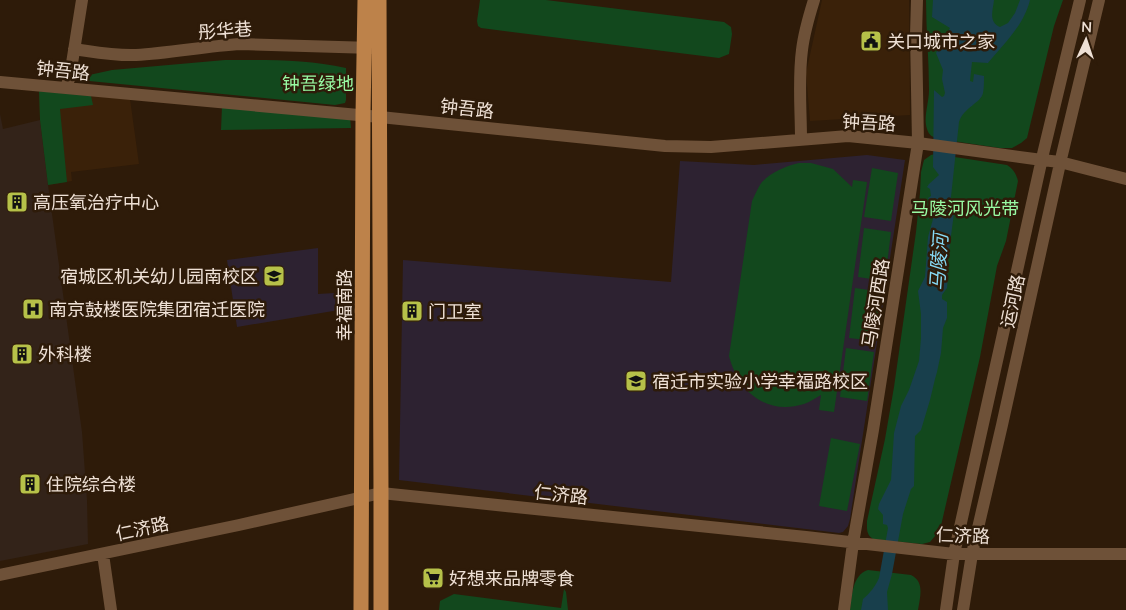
<svg xmlns="http://www.w3.org/2000/svg" width="1126" height="610" font-family="Lato,'Noto Sans SC',sans-serif">
<rect width="100%" height="100%" fill="#2e1b09"/>
<path fill="#3a2109" d="M822 0H909L910 115 810 121 806 73Z
M39 91 130 99 139 164 71 172 72 181 48 185 40 120Z"/>
<path fill="#2d2231" d="M867 155 905 160 850 519 848 526 843 532 839 533 399 480 403 260 671 282 680 161 754 165Z
M318 248V294L351 292V308L237 327 227 260Z"/>
<path fill="#332319" d="M0 114 3 129 40 120 48 185 82 432 87 500 88 544 0 561Z"/>
<path fill="#12481d" d="M480 0H546L724 22 731 27 732 34 729 54 719 58 481 28 478 26 477 21Z
M926 0H1063L1054 26 1027 138 1021 143 1012 148H1000L939 139C933 137 929 136 927 129 923 118 929 103 929 90 929 60 926 30 926 0Z
M225 60C265 60 307 59 346 68V100L345 103 335 105 79 80 80 77 112 70Z
M39 91 91 96 93 105 60 109 67 182 48 185 40 120Z
M222 106 350 117 351 128 221 130Z
M935 154 1007 165C1013 169 1016 173 1018 181L1006 241 997 266 980 357 940 530 930 542 922 544 873 539C866 534 867 529 867 521L885 439 894 387 916 232 920 193 921 172 924 160 931 155Z
M799 163H811L833 169 852 187 853 180 867 182 834 412 819 410 821 395C815 398 810 402 804 404 766 416 738 391 729 356L752 201C755 195 758 187 762 182 771 172 786 166 799 163Z
M872 168 898 173 891 221 864 217Z
M864 228 891 232 885 281 858 277Z
M855 288 882 292 876 341 849 338Z
M846 348 874 352 867 401 840 397Z
M831 438 860 444 847 511 819 506Z
M868 570 911 575C925 582 920 597 918 610H850C852 596 852 575 868 570Z
M564 589 566 592 568 610H439L440 601 454 594 561 608Z"/>
<path fill="#183f4c" d="M933 0H994C993 10 988 22 1000 27L1008 23 1015 13 1020 0H1030C1024 25 1004 44 988 63L972 62 970 81 973 82 974 74 984 76C984 81 984 88 983 93 981 103 964 107 959 122L950 206 954 213 947 266 948 276 947 288 942 295V299L947 302V318L943 328 941 353 937 372 935 379 930 400 921 430 915 436 914 486 911 489 903 514 892 574 887 592 888 610H861L863 599C870 593 875 587 879 578L888 528 887 525 883 524V515L878 509 879 504 891 480 894 433 901 406 909 390 919 361 921 338V314L918 291 925 277 928 237 933 219 932 210 928 198 931 196 930 189 927 187 929 184 939 175 933 167 934 90 942 97 944 96 945 93 942 79 943 70 936 53 950 28 932 17Z"/>
<g fill="none" stroke-linecap="round" stroke-linejoin="round">
<path stroke="#6e5138" stroke-width="12" d="M74 49C95 52 115 56 136 55 171 53 206 46 241 44L373 48
M0 82 380 117 665 146 711 147 848 136 918 143 1042 160 1060 162 1126 179
M66 88 70 76 82 0
M801 140C801 110 798 80 802 50 804 33 809 16 814 0
M103 554 111 610
M0 575 239 525 381 493 806 537 954 554H1126
M844 610 853 543 873 430 918 143 916 35 917 0
M946 610 954 554 1043 154 1080 0
M963 610 972 554 981 515 1002 425 1061 159 1099 0"/>
<path stroke="#bd824a" stroke-width="15" d="M379 0 381 493V610
M361 610 363 115 365 0"/>
</g>
<defs>
<g id="civic-square" transform="scale(1.125)"><rect x="-9" y="-9" width="18" height="18" rx="4" fill="#b6c149" stroke="#2e1b09"/><path d="M-.6-6.5H3V-4.5H.6V-3L4-1V1h2V6H-6V1h2V-1L-.6-3ZM-1.2 2.5V6h2.4V2.5Z" fill="#111"/></g>
<g id="building-square" transform="scale(1.125)"><rect x="-9" y="-9" width="18" height="18" rx="4" fill="#b6c149" stroke="#2e1b09"/><path d="M-4-6H4V6H1V3H-1V6H-4ZM-2.5-4.3h1.7v1.8h-1.7ZM.8-4.3h1.7v1.8H.8ZM-2.5-1h1.7V.8h-1.7ZM.8-1h1.7V.8H.8Z" fill="#111"/></g>
<g id="school-square" transform="scale(1.125)"><rect x="-9" y="-9" width="18" height="18" rx="4" fill="#b6c149" stroke="#2e1b09"/><path d="M0-5L7-2L0 1L-7-2ZM-4 1L0 2.5L4 1V4Q0 6-4 4Z" fill="#111"/></g>
<g id="hospital-square" transform="scale(1.125)"><rect x="-9" y="-9" width="18" height="18" rx="4" fill="#b6c149" stroke="#2e1b09"/><path d="M-5-5h3v3.5h4V-5h3V5h-3V1.5h-4V5h-3Z" fill="#111"/></g>
<g id="supermarket-square" transform="scale(1.125)"><rect x="-9" y="-9" width="18" height="18" rx="4" fill="#b6c149" stroke="#2e1b09"/><path d="M-6-5.5h2.5l.6 2H6L4.5 2H-2.5L-4.4-4H-6ZM-1.5 3.2a1.3 1.3 0 1 0 .1 0ZM3 3.2a1.3 1.3 0 1 0 .1 0Z" fill="#111"/></g>
</defs>
<g fill-rule="evenodd">
<use href="#civic-square" x="871" y="41"/>
<use href="#building-square" x="17" y="202"/>
<use href="#school-square" x="274" y="276"/>
<use href="#hospital-square" x="33" y="309"/>
<use href="#building-square" x="412" y="311"/>
<use href="#building-square" x="22" y="354"/>
<use href="#school-square" x="636" y="381"/>
<use href="#building-square" x="30" y="484"/>
<use href="#supermarket-square" x="433" y="578"/>
</g>
<g text-anchor="middle" dominant-baseline="central" stroke-width="5" stroke-linejoin="round" paint-order="stroke">
<g font-size="18" fill="#eee0d5" stroke="#2e1b09">
<text transform="translate(225 30) rotate(-4)">彤华巷</text>
<text transform="translate(63 70) rotate(6)">钟吾路</text>
<text transform="translate(467 108) rotate(6)">钟吾路</text>
<text transform="translate(869 122) rotate(3)">钟吾路</text>
<text transform="translate(1012 301) rotate(-78)">运河路</text>
<text transform="translate(875 303) rotate(-81)">马陵河西路</text>
<text transform="translate(344 305) rotate(-90)">幸福南路</text>
<text transform="translate(561 494) rotate(6)">仁济路</text>
<text transform="translate(142 528) rotate(-12)">仁济路</text>
<text transform="translate(963 535) rotate(2)">仁济路</text>
</g>
<g font-size="18" fill="#eee0d5" stroke="#2e1b09" text-anchor="start">
<text x="887" y="41">关口城市之家</text>
<text x="33" y="202">高压氧治疗中心</text>
<text x="258" y="276" text-anchor="end">宿城区机关幼儿园南校区</text>
<text x="49" y="309">南京鼓楼医院集团宿迁医院</text>
<text x="428" y="311">门卫室</text>
<text x="38" y="354">外科楼</text>
<text x="652" y="381">宿迁市实验小学幸福路校区</text>
<text x="46" y="484">住院综合楼</text>
<text x="449" y="578">好想来品牌零食</text>
</g>
<g font-size="18" fill="#98faa3" stroke="#2e1b09">
<text x="318" y="83">钟吾绿地</text>
<text x="965" y="208">马陵河风光带</text>
</g>
<g font-size="19" font-style="italic" fill="#86daf6" stroke="#2e1b09">
<text transform="translate(938 262) rotate(-86)">马陵河</text>
</g>
</g>
<g transform="translate(1086 40) rotate(3)" stroke="#2e1b09" stroke-width="4" paint-order="stroke">
<path d="M0-4L9 19L0 12L-9 19Z" fill="#eee0d5"/>
<text y="-8" font-size="14" font-weight="bold" text-anchor="middle" fill="#eee0d5">N</text>
</g>
</svg>
